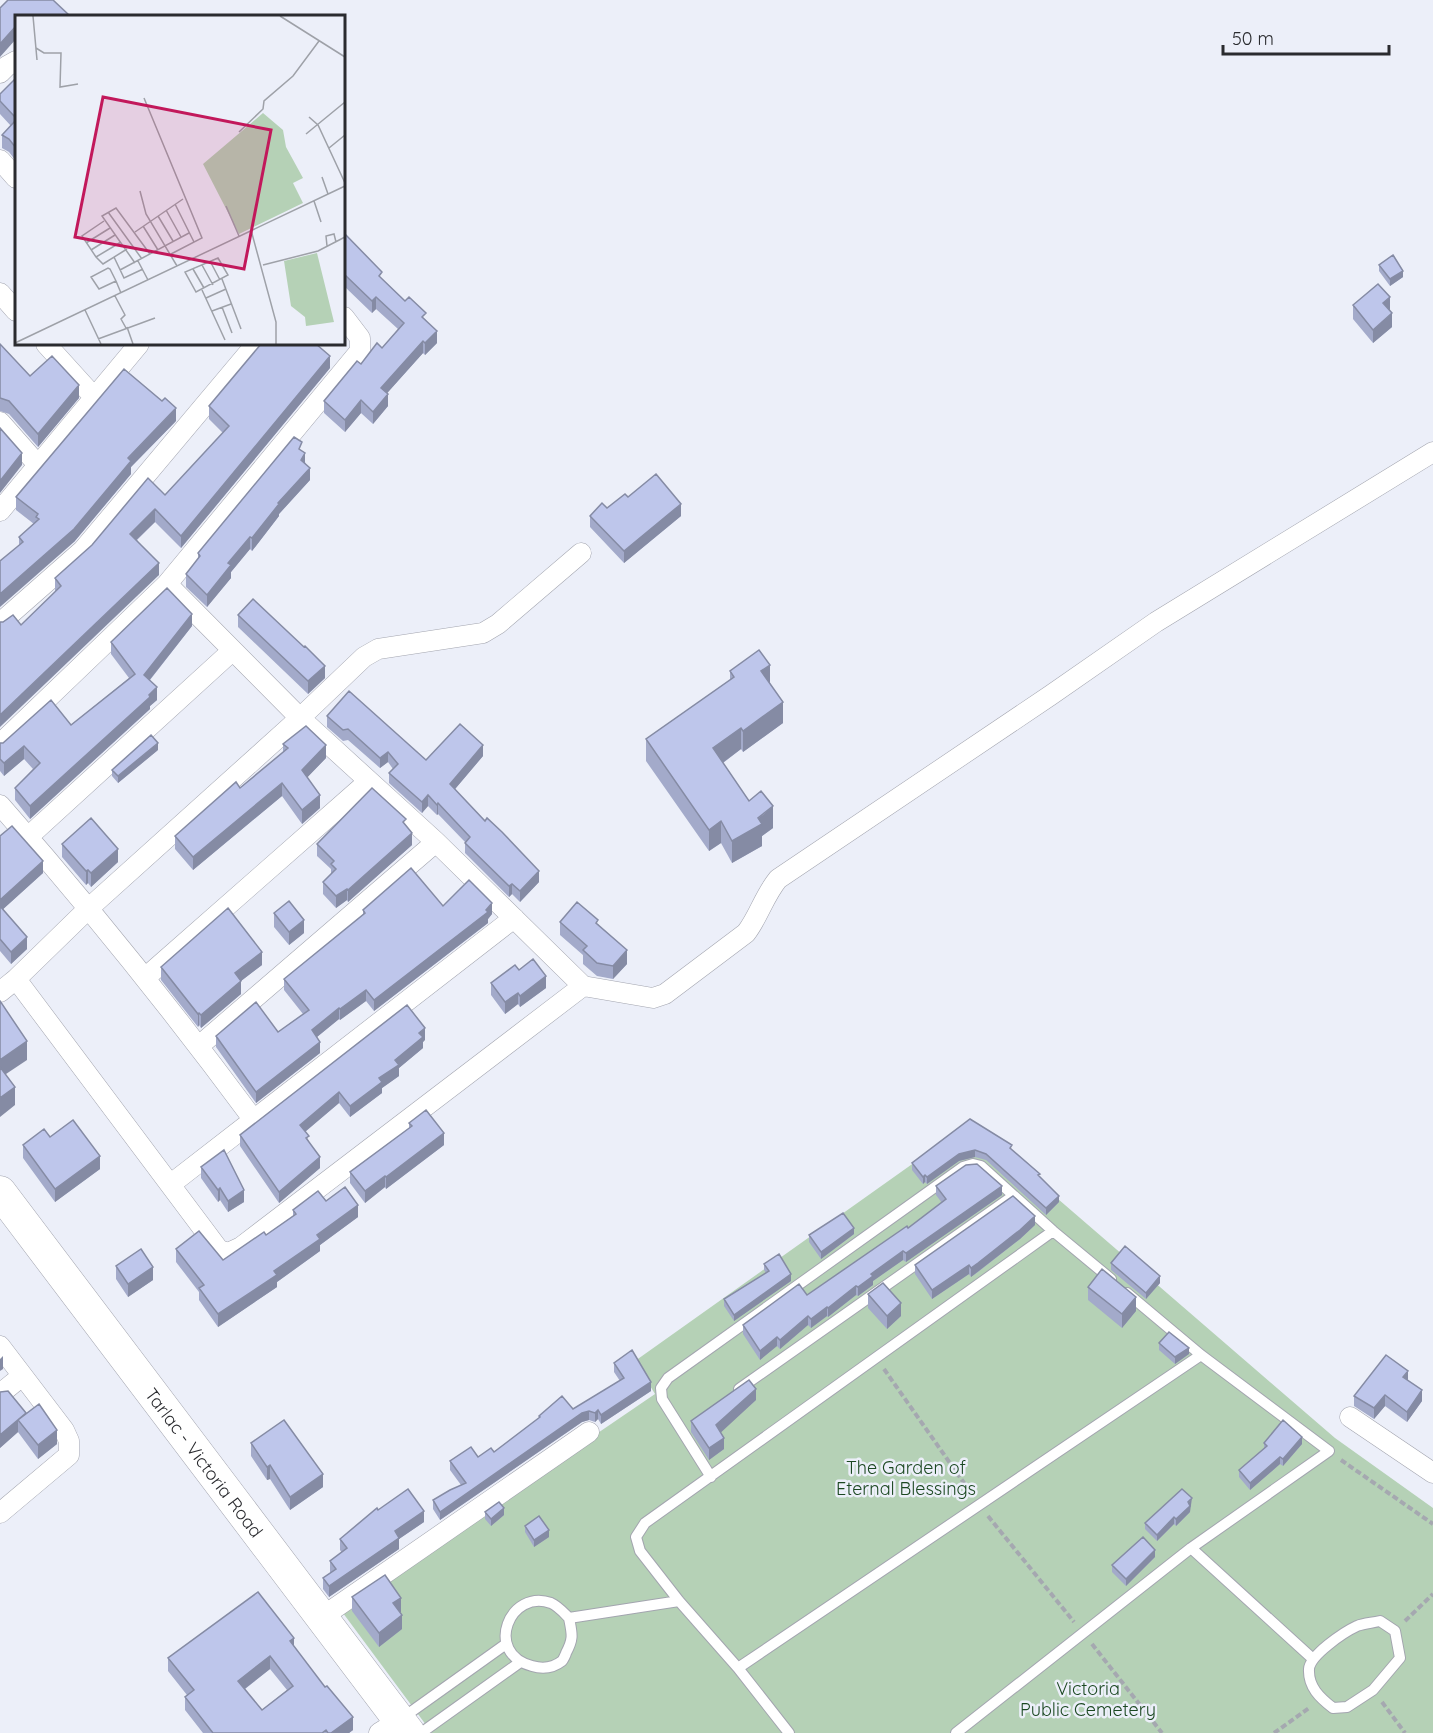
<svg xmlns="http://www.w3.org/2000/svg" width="1433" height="1733" font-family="Quicksand,sans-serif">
<rect width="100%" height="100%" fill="#eceff9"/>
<path fill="#b5d1b6" d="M970 1123 1335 1438 1433 1508V1733H432L340 1609 655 1394 635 1361Z"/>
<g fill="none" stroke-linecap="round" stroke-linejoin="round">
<g stroke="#a3a5af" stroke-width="12">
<path id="service" d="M739 1389 1013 1196
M711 1477 662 1399 661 1388 668 1378 963 1167 973 1164 981 1166 1053 1231 1111 1279
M1191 1548 1313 1659
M569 1618C572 1634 574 1638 566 1653 566 1654 563 1660 562 1661 553 1668 542 1669 532 1666 483 1653 510 1588 551 1603 558 1606 564 1613 569 1618L679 1601
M1380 1621 1395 1631 1400 1658 1373 1690 1347 1707 1333 1708C1320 1698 1308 1687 1309 1669 1310 1655 1344 1632 1357 1626 1364 1623 1372 1623 1380 1621Z
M738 1668 1201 1355
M401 1719 506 1644
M421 1733 519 1663
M789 1733 738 1668 679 1601 640 1551 636 1537 645 1523 1053 1231
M956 1733 1191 1548 1329 1451 1201 1355 1127 1293"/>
</g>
<g stroke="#a3a5af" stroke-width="21">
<path id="minor" d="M0 73 7 66 16 61
M0 160 16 178
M0 293 16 311
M46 344 94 397
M0 422 38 465
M0 511 139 344
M167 584 300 718 436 842 583 986 653 998 665 994 746 933C759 916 764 896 778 879L1051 695 1156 622 1433 452
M0 623 83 550 256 344
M0 744 167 584 360 351V338L344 317
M0 805C89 906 173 1011 253 1119
M28 837 232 651
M145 978 369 781
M16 979 219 1250 228 1253 241 1247 583 986
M0 992 16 979 89 908 300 718 364 657 378 649 483 633 498 624 581 553
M199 1046 436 842
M171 1184 514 918
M0 1346 64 1430 69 1441V1455L0 1513
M0 1394 22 1376
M1350 1417 1433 1473
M322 1617 589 1432
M379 1733 400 1720"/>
</g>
<g stroke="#a3a5af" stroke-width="33">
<g id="primary">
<path id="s1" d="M0 1192 409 1733"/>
</g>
</g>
<path stroke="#a5a8b0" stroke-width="4" stroke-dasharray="6 3" stroke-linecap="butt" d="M884 1369 971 1493
M1341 1460 1433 1524
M988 1516 1074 1622
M1405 1621 1433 1594
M1092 1644 1162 1733
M1382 1702 1405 1733
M1274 1733 1309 1708"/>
<use href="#service" stroke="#fff" stroke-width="10"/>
<use href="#minor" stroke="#fff" stroke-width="20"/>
<use href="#primary" stroke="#fff" stroke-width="32"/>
</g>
<path fill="#a3aaca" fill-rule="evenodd" d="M16 78V161L9 152 2 148V135L11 126 0 114V94Z
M344 233 382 279 426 320 437 343 425 355 423 353 387 393 388 406 373 424 361 413 345 432 324 413V401L361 364 382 348 398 329 376 309 372 313 344 286Z
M1379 265 1403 277 1390 286 1379 271Z
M1353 305 1392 327 1373 343 1353 319Z
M0 344 30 376 79 398 38 447 9 414 0 411Z
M330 368 181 548 155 522 137 540 159 575 21 625 55 592V578L165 495 223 433 209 419V406Z
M176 421 131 467V474L74 542 19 546V537L34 524 16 510V497Z
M302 451 310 480 279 514V516L252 551 250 549 231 572V578L207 607 186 587V574L198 560V553Z
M628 497 681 516 624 563 590 527V516Z
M238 615 304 647 325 678 308 694 238 627Z
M192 626 150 680 157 700 150 706V709L30 819 15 800V788L33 769 24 759 4 776 0 771V743H3L71 725 129 678 111 654V642Z
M730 671 770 683 783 723 743 752 741 749 723 763 749 801 773 828 762 836V846L732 863 721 843 709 851 646 761V739L730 680Z
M327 716 426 760 483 756 455 789 539 882 520 902 512 894 509 897 465 853V842L438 814 437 815 428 806 422 813 389 783V773L393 769 388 762 380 768 348 740 343 741 327 727Z
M283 744 326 758 307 777 320 808 302 824 282 796 193 870 175 849V836L240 788 283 752Z
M158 750 118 783 112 776V770Z
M406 825 412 845 348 902 347 900 336 908 323 894V882L331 874V869L317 856V844Z
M0 836 43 873 3 909 27 949 11 964 0 951Z
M62 844 118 862 91 887 88 883 86 885 62 857Z
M443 906 492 914 488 919V923L374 1011 366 1001 340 1020 339 1019 317 1037 320 1053 256 1103 216 1047V1036L278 1032 303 1014 284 990V979L363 915V910Z
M274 913 304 933 289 945 274 927Z
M560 922 598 924 627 964 613 979 597 976 583 964V955L560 935Z
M262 965 241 981V994L201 1028 199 1025 198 1027 161 980V967Z
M519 970 546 988 520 1007 518 1004 505 1014 491 995V983Z
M425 1040 423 1042V1048L399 1068V1076L382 1088V1093L350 1117 339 1103 305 1132 320 1168 279 1203 240 1146V1135Z
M970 1119 1012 1150 1040 1177 1059 1202 1046 1215 986 1160 975 1157 959 1161 927 1184 925 1182 923 1184 912 1170V1163Z
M409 1123 444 1145 386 1189 385 1187 365 1203 350 1183V1172L409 1128Z
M50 1137 100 1169 55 1202 23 1158V1145Z
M201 1167 244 1202 228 1212 220 1200 218 1202 201 1178Z
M936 1186 1002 1195 906 1262 903 1260 873 1281V1285L858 1296 856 1295 828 1317 827 1316 811 1328 808 1325 780 1349 777 1346 760 1360 743 1334V1325L807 1295 908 1228 942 1203 936 1195Z
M326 1201 358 1217 320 1245V1251L277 1282V1287L218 1327 199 1300V1292L176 1262V1249L223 1260 266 1235 293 1216V1210Z
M1035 1225 1020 1239 978 1272 971 1277 969 1274 932 1299 915 1274V1265Z
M854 1234 821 1259 809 1242V1235Z
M1111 1263 1160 1283 1146 1299 1111 1270Z
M764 1264 791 1281 734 1321 724 1306V1299L766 1273 764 1270Z
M116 1266 153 1280 128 1297 116 1279Z
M1088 1287 1136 1311 1122 1328 1088 1300Z
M868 1294 901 1316 887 1329 868 1308Z
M1159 1343 1189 1354 1175 1364 1159 1350Z
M614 1363 651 1391 601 1424 598 1419 595 1422 589 1420 582 1422 440 1520 433 1509V1500L461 1485 450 1470V1461L478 1457 494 1452 539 1418V1416L573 1409 620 1381 614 1372Z
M1408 1380 1422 1401 1407 1422 1385 1406 1374 1419 1354 1406V1396Z
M0 1392 26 1414 57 1444 38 1459 18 1432 0 1448Z
M756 1400 720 1432 724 1449 709 1460 691 1432V1421Z
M251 1443 323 1487 290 1510 270 1479 267 1480 251 1456Z
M1264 1443 1302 1444 1283 1466 1280 1464 1250 1490 1239 1477V1470L1264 1448Z
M1192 1505 1190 1506V1512L1176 1526 1174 1524 1157 1541 1145 1529V1523Z
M378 1510 424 1522 399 1539V1549L329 1597 323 1589V1578L330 1573V1561L342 1553 340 1550V1539Z
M485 1512 504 1515 491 1526 485 1519Z
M525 1526 549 1537 534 1547 525 1532Z
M1155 1557 1126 1586 1112 1572V1565Z
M352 1597 401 1612H400L402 1629 379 1647 352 1611Z
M294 1647 353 1730 349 1733H203L185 1710V1697L187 1695 168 1671V1658ZM270 1669 287 1690 262 1710 245 1689Z"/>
<path fill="#858ba4" d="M16 26V39L0 57V44Z
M1403 271V277L1390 286V279Z
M376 297V309L372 313V301Z
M1390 297V311L1383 303Z
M1392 313V327L1373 343V330Z
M437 331V343L425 355V343Z
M423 341V353L381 400V388Z
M330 356V368L181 548V536Z
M79 385V398L38 447V434Z
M388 394V406L373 424V412Z
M361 400V413L345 432V420Z
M176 408V421L131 467V474L74 542 0 607V594Z
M22 453V465L0 493V481Z
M305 453V466L301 460Z
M310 468V480L279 514V516L252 551V538L278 503Z
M681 504V516L624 563V551Z
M155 509V522L130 546V534Z
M250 537V549L231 572V578L207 607V595L228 563Z
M159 563V575L0 727V715Z
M192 614V626L144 687V675Z
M770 665V687L761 671Z
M325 666V678L308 694V681Z
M157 687V700L150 706V709L30 819V806Z
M783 702V723L743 752V731Z
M741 728V749L713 770V748Z
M158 743V750L118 783V776Z
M326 745V758L302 783V770Z
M483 745V756L450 795V784Z
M24 746V759L4 776V763Z
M388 752V762L380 768V758Z
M282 783V796L193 870V857Z
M320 795V808L302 824V810Z
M428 795V806L422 813V802Z
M438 803V814L437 815V805Z
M773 806V828L762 836V846L732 863V841Z
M721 821V843L709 851V830Z
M412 833V845L348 902V890Z
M118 849V862L91 887V873Z
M43 861V873L0 912V900Z
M88 870V883L86 885V871Z
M539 871V882L520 902V891Z
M512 884V894L509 897V886Z
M347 889V900L336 908V896Z
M492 903V914L488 919V923L374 1011V1000L486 910Z
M304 920V933L289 945V932Z
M27 937V949L11 964V952Z
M627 950V964L613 979V966Z
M262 952V965L241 981V994L201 1028V1015L235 973Z
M546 976V988L520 1007V996Z
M366 990V1001L340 1020V1009Z
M518 993V1004L505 1014V1002Z
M339 1008V1019L312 1041V1030Z
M199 1013V1025L198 1027V1014Z
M425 1028V1040L423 1042V1048L399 1068V1076L382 1088V1093L350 1117V1106L379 1078 419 1033Z
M27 1041V1060L0 1078V1060Z
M320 1042V1053L256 1103V1092Z
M15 1087V1105L0 1117V1098Z
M339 1092V1103L300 1136V1125Z
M444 1133V1145L386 1189V1177Z
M975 1150V1157L959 1161 927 1184V1177L959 1154Z
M100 1156V1169L55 1202V1189Z
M320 1157V1168L279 1203V1192Z
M925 1175V1182L923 1184V1177Z
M385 1176V1187L365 1203V1191Z
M1002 1186V1195L906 1262V1253Z
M220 1188V1200L218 1202V1190Z
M244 1190V1202L228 1212V1201Z
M1059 1196V1202L1046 1215V1208Z
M358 1205V1217L320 1245V1251L277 1282V1287L218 1327V1314L274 1271 317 1235Z
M1035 1216V1225L1020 1239 971 1277V1268Z
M854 1228V1234L821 1259V1252Z
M903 1251V1260L873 1281V1285L858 1296V1287L871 1274Z
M969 1265V1274L932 1299V1290Z
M153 1267V1280L128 1297V1284Z
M791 1274V1281L734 1321V1315Z
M1160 1276V1283L1146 1299V1293Z
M856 1286V1295L828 1317V1308Z
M1136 1297V1311L1122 1328V1314Z
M901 1303V1316L887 1329V1316Z
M827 1307V1316L811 1328V1319Z
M808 1316V1325L780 1349V1340Z
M777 1337V1346L760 1360V1351Z
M1189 1348V1354L1175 1364V1357Z
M3 1356V1369L0 1371V1359Z
M1408 1371V1382L1403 1377Z
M651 1382V1391L601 1424V1415Z
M756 1389V1400L716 1437V1425Z
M1422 1390V1401L1407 1422V1412Z
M1385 1395V1406L1374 1419V1408Z
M598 1410V1419L595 1422V1413Z
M589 1411V1420L582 1422 440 1520V1512L582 1413Z
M26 1413V1425L18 1420V1432L0 1448V1435Z
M57 1430V1444L38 1459V1445Z
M1302 1437V1444L1283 1466V1459Z
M724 1438V1449L709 1460V1448Z
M1280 1457V1464L1250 1490V1483Z
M270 1465V1479L267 1480V1467Z
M323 1474V1487L290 1510V1497Z
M1192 1498 1190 1512 1176 1526V1519Z
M504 1508V1515L491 1526V1519Z
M424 1511V1522L399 1539V1549L329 1597V1586L395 1531Z
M1174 1517V1524L1157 1541V1535Z
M549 1530V1537L534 1547V1540Z
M1155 1550V1557L1126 1586V1579Z
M401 1598V1612L393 1616V1603Z
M402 1615V1629L379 1647V1633Z
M294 1638V1651L290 1641Z
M270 1656V1669L238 1694V1681Z
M353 1717V1730L349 1733H331Z"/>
<path fill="#bec6eb" stroke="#858ba4" stroke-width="1.5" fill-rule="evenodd" d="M8 0H53L70 16H16V26L0 44V8Z
M16 78V118L0 101V94Z
M16 120V148L9 139 2 135Z
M344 233 382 272 379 276 405 301 409 297 426 313 422 317 437 331 425 343 423 341 381 388 388 394 373 412 361 400 345 420 324 401 357 361 361 364 377 343 382 348 404 323 376 297 372 301 344 274Z
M1393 255 1403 271 1390 279 1379 265Z
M1378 284 1390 297 1383 303 1392 313 1373 330 1353 305Z
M0 344 30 376 52 356 79 385 38 434 9 401 0 398Z
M261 344H316L330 356 181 536 155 509 130 534 159 563 0 715V622H3L13 615 21 625 61 586 55 578 92 545 148 478 165 495 229 426 209 406Z
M124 369 162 401 165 398 176 408 128 458 131 461 74 529 0 594V561L23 542 19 537 39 519 36 517 38 514 16 497Z
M0 428 22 453 0 481Z
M294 437 302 442 299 449 305 453 301 460 310 468 278 503 279 504 252 538 250 537 228 563 231 565 207 595 186 574 200 556 198 553Z
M656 474 681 504 624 551 590 516 602 503 607 508 625 494 628 497Z
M167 588 192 614 144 675 157 687 149 695 150 697 30 806 15 788 40 763 24 746 4 763 0 759V743H3L51 700 71 725 135 674 111 642Z
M253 599 304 647 305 646 325 666 308 681 238 615Z
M759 650 770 665 761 671 783 702 743 731 741 728 713 748 749 801 761 791 773 806 758 818 762 824 732 841 721 821 709 830 646 739 734 677 730 671Z
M349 691 426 760 460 724 483 745 450 784 485 821 487 818 502 832 539 871 520 891 512 884 509 886 465 843 470 837 438 803 437 805 428 795 422 802 389 773 398 764 388 752 380 758 348 729 343 730 327 716Z
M306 726 326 745 302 770 320 795 302 810 282 783 193 857 175 836 236 782 240 788 288 748 283 744Z
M151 735 158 743 118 776 112 770Z
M372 788 406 819 403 822 412 833 348 890 347 889 336 896 323 882 336 869 331 864 334 861 317 844Z
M91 818 118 849 91 873 88 870 86 871 62 844Z
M12 826 43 861 0 900V836Z
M411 868 443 906 469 880 492 903 486 910 488 912 374 1000 366 990 340 1009 339 1008 312 1030 320 1042 256 1092 216 1036 256 1002 278 1032 309 1010 284 979 365 913 363 910Z
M289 901 304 920 289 932 274 913Z
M577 902 598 920 596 923 627 950 613 966 597 963 583 950 587 946 560 922Z
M0 906 27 937 11 952 0 939Z
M228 908 262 952 235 973 241 981 201 1015 199 1013 198 1014 161 967Z
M533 959 546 976 520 996 518 993 505 1002 491 983 515 965 519 970Z
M0 1001 27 1041 0 1060Z
M407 1005 425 1028 419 1033 423 1037 395 1060 399 1065 379 1078 382 1082 350 1106 339 1092 300 1125 309 1136 306 1138 320 1157 279 1192 240 1135Z
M0 1067 15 1087 0 1098Z
M426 1110 444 1133 386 1177 385 1176 365 1191 350 1172 412 1126 409 1123Z
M970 1119 1012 1145 1010 1148 1040 1174 1038 1175 1059 1196 1046 1208 986 1154 975 1150 959 1154 927 1177 925 1175 923 1177 912 1163Z
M73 1120 100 1156 55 1189 23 1145 44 1129 50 1137Z
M224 1150 244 1190 228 1201 220 1188 218 1190 201 1167Z
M977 1164 1002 1186 906 1253 903 1251 871 1274 873 1276 858 1287 856 1286 828 1308 827 1307 811 1319 808 1316 780 1340 777 1337 760 1351 743 1325 799 1284 807 1295 907 1226 908 1228 946 1199 936 1186 966 1165Z
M345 1187 358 1205 317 1235 320 1239 274 1271 277 1275 218 1314 199 1288 204 1285 176 1249 199 1231 223 1260 264 1232 266 1235 296 1214 293 1210 318 1191 326 1201Z
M1013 1196 1035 1216 1020 1230 978 1263 971 1268 969 1265 932 1290 915 1265Z
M843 1213 854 1228 821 1252 809 1235Z
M1125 1246 1160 1276 1146 1293 1111 1263Z
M141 1249 153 1267 128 1284 116 1266Z
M779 1254 791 1274 734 1315 724 1299 769 1271 764 1264Z
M1102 1269 1136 1297 1122 1314 1088 1287Z
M883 1283 901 1303 887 1316 868 1294Z
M1169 1332 1189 1348 1175 1357 1159 1343Z
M632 1350 651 1382 601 1415 598 1410 595 1413 589 1411 582 1413 440 1512 433 1500 450 1490 466 1483 450 1461 471 1447 478 1457 491 1448 494 1452 540 1417 539 1416 562 1396 573 1409 624 1378 614 1363Z
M1386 1355 1408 1371 1403 1377 1422 1390 1407 1412 1385 1395 1374 1408 1354 1396Z
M749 1380 756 1389 716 1425 724 1438 709 1448 691 1421Z
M8 1391 26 1413 0 1435V1392Z
M39 1404 57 1430 38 1445 18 1420Z
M284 1420 323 1474 290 1497 270 1465 267 1467 251 1443Z
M1283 1420 1302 1437 1283 1459 1280 1457 1250 1483 1239 1470 1267 1446 1264 1443Z
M408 1489 424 1511 395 1531 399 1538 329 1586 323 1578 336 1569 330 1561 347 1548 340 1539 377 1508 378 1510Z
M1182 1489 1192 1498 1188 1502 1190 1506 1176 1519 1174 1517 1157 1535 1145 1523Z
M499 1502 504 1508 491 1519 485 1512Z
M539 1516 549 1530 534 1540 525 1526Z
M1143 1537 1155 1550 1126 1579 1112 1565Z
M385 1575 401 1598 393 1603 402 1615 379 1633 352 1597Z
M258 1592 294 1638 290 1641 325 1687 327 1686 353 1717 331 1733H328L326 1730 322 1733H213L185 1697 194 1690 168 1658ZM270 1656 293 1686 262 1710 238 1681Z"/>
<g text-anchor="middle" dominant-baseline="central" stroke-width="5" stroke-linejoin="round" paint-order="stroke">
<g font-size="18" fill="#2a2b2f" stroke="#eceff9">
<text stroke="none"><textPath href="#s1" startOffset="339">Tarlac - Victoria Road</textPath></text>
</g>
<g font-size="18" fill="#1b4821" stroke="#eceff9">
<text x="906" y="1467">The Garden of<tspan x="906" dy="21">Eternal Blessings</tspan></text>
<text x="1088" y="1688">Victoria<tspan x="1088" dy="21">Public Cemetery</tspan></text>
</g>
</g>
<g transform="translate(15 15)">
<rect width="330" height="330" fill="#eceff9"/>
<path d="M248 98 268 115 271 132 288 163 278 168 288 188 224 219 188 149ZM302 238 319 307 291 311 290 302 276 291 269 246Z" fill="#b5d1b6"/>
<path fill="none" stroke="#9ea1a8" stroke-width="1.5" d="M18 1 22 45M265 1 330 42M21 33 29 38H46L45 72 63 69M129 83 187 223 156 239M294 102 303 110 330 168M224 117 248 94 249 86 278 61 304 26M291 119 330 87M314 133 330 120M307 162 313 179M125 176 131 199 162 251M299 186 306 207M160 189 179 227M211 191 224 221M151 195 166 222M93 197 127 244M143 201 158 226M89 206 67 221 81 242 88 249 112 234M128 211 143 235M236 215 261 307V329M120 217 168 184M71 228 95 213M312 231 311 221 319 219 321 227M76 235 100 220M81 242 106 227M99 242 109 263 128 254M203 243 213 260 181 277 170 257ZM123 246 133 265M195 246 205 265M120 248 87 201 101 193 135 239M187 250 198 270M248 250 303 236 330 222M178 254 189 273M105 255 174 218M207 264 226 314M101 266 84 274 76 262 93 253 95 254 101 266 106 278M187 275 210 325M100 281 110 300 106 304 111 313M191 283 211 274M207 292 217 318M70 295 86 329M197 296 216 289M112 312 118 329M83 324 140 303M0 328 330 171"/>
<path fill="#c2185b" fill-opacity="0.15" stroke="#c2185b" stroke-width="3" d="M88 82 256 115 229 254 60 222Z"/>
<rect width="330" height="330" fill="none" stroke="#2a2b2f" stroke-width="3"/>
</g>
<path d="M1223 45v9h166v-9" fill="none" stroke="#2a2b2f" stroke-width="3"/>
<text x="1232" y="45" font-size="18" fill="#2a2b2f" stroke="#eceff9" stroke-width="4.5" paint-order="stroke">50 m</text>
</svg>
